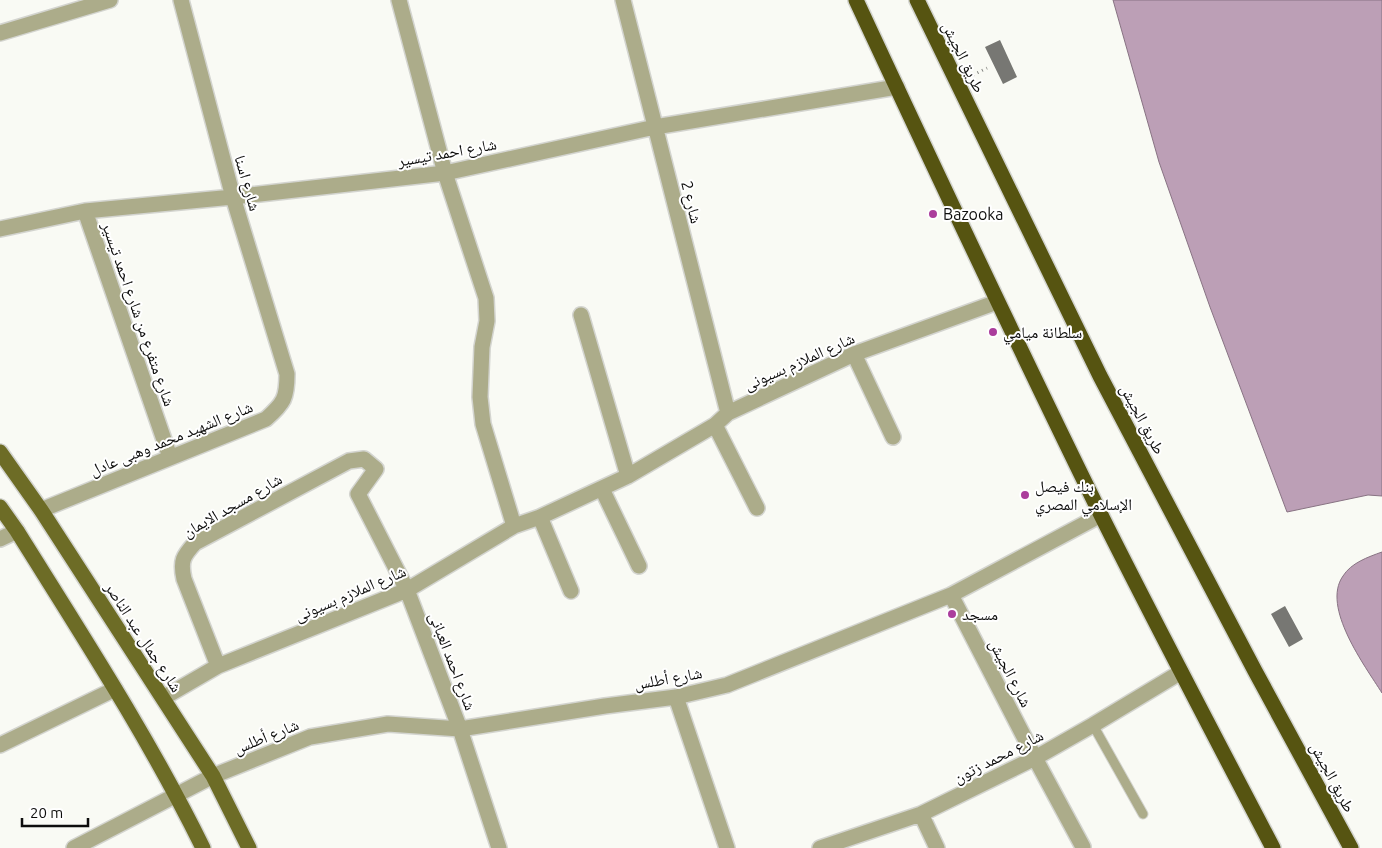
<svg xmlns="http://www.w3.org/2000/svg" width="1382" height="848" font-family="Ubuntu,'Noto Naskh Arabic',sans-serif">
<rect width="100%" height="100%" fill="#f9faf4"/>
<path fill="#bc9fb6" stroke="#887383" d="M1113 0H1382V496L1368 495 1287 512 1210 307 1159 162Z
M1382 552V693C1365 666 1321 607 1343 576 1351 563 1368 557 1382 552Z"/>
<path fill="#777773" d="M1000 40 1017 77 1003 84 985 47Z
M1285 606 1303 639 1289 647 1271 614Z"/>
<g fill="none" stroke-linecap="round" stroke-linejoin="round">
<g stroke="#d3d4cf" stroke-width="11">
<path id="lane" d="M1093 725 1143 814"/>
</g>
<g stroke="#d3d4cf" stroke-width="18">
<path id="street" d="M399 0 445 173 486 298 487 321 482 347 480 397 483 424 514 526
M623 0 728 413
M0 33 110 0
M85 211 170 457
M0 229 85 211 233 197 445 173 655 127 897 87
M581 315 628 476
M854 354 893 437
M715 425 757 508
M602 489 639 566
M41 510 266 419C284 403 287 398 287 374L233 197 181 0
M540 517 571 591
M0 539 17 531
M951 595 1035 758 1083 847
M218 666 184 579C180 561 183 556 195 543L349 461 364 459 376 469 358 494 407 590 460 729 499 848
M676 697 727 848
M163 698 218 666 407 590 514 526 540 517 628 476 715 425 728 413 854 354 997 302
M0 745 115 689
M921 814 937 848
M74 848 213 776 310 737 388 724 460 729 605 706 676 697 727 685 951 595 1101 515
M820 848 921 814 1035 758 1093 725 1181 672"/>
</g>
<g stroke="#d3d4cf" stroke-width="18">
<path id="primary" d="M0 452 41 510 213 776 249 848
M0 507 17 531C82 635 149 738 203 848"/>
</g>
<g stroke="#d3d4cf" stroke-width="18">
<path id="highway" d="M856 0C936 172 1017 344 1101 515 1157 627 1215 737 1273 848
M917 0 1100 376 1255 671 1351 848"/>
</g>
<path stroke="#81827e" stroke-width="3" stroke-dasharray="1 4" stroke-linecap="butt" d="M973 75 987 68"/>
<use href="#lane" stroke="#acac8a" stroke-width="9"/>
<use href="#street" stroke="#acac8a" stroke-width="15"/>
<use href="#primary" stroke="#6d6c26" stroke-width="15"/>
<use href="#highway" stroke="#565411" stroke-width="15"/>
</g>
<g fill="#ab3d9c" stroke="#fff" stroke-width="2">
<circle cx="933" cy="214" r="5"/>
<circle cx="993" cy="332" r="5"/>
<circle cx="1025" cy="495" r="5"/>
<circle cx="952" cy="614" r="5"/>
</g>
<g text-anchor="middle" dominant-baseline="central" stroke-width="4" stroke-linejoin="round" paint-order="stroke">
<g font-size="16" fill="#0d0d0c" stroke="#fff">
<text transform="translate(964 57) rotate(64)">طريق الجيش</text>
<text transform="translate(447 152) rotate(-10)">شارع احمد تيسير</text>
<text transform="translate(248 183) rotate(74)">شارع اسنا</text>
<text transform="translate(692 202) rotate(76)">شارع 2</text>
<text transform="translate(139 314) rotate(71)">شارع متفرع من شارع احمد تيسير</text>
<text transform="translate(799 361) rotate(-24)">شارع الملازم بسيونى</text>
<text transform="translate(1143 419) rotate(62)">طريق الجيش</text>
<text transform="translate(171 438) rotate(-22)">شارع الشهيد محمد وهبى عادل</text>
<text transform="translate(232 505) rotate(-30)">شارع مسجد الايمان</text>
<text transform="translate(350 593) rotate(-23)">شارع الملازم بسيونى</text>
<text transform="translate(144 637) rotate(57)">شارع جمال عبد الناصر</text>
<text transform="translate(453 661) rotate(69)">شارع احمد العبانى</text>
<text transform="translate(1011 673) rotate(63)">شارع الجيش</text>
<text transform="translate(668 678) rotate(-10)">شارع أطلس</text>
<text transform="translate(266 736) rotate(-22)">شارع أطلس</text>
<text transform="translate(998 756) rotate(-27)">شارع محمد زتون</text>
<text transform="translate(1333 777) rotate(62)">طريق الجيش</text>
</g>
<g font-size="16" fill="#0d0d0c" stroke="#fff" text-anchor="start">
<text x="943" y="214">Bazooka</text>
<text x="1003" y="332">سلطانة ميامي</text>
<text x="1035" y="486">بنك فيصل<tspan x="1035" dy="18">الإسلامي المصري</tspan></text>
<text x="962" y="614">مسجد</text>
</g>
</g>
<path d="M22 818v8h66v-8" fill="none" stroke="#0d0d0c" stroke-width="2.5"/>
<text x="30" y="818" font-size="15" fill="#0d0d0c" stroke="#ffffff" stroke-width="4" paint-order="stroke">20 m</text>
</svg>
